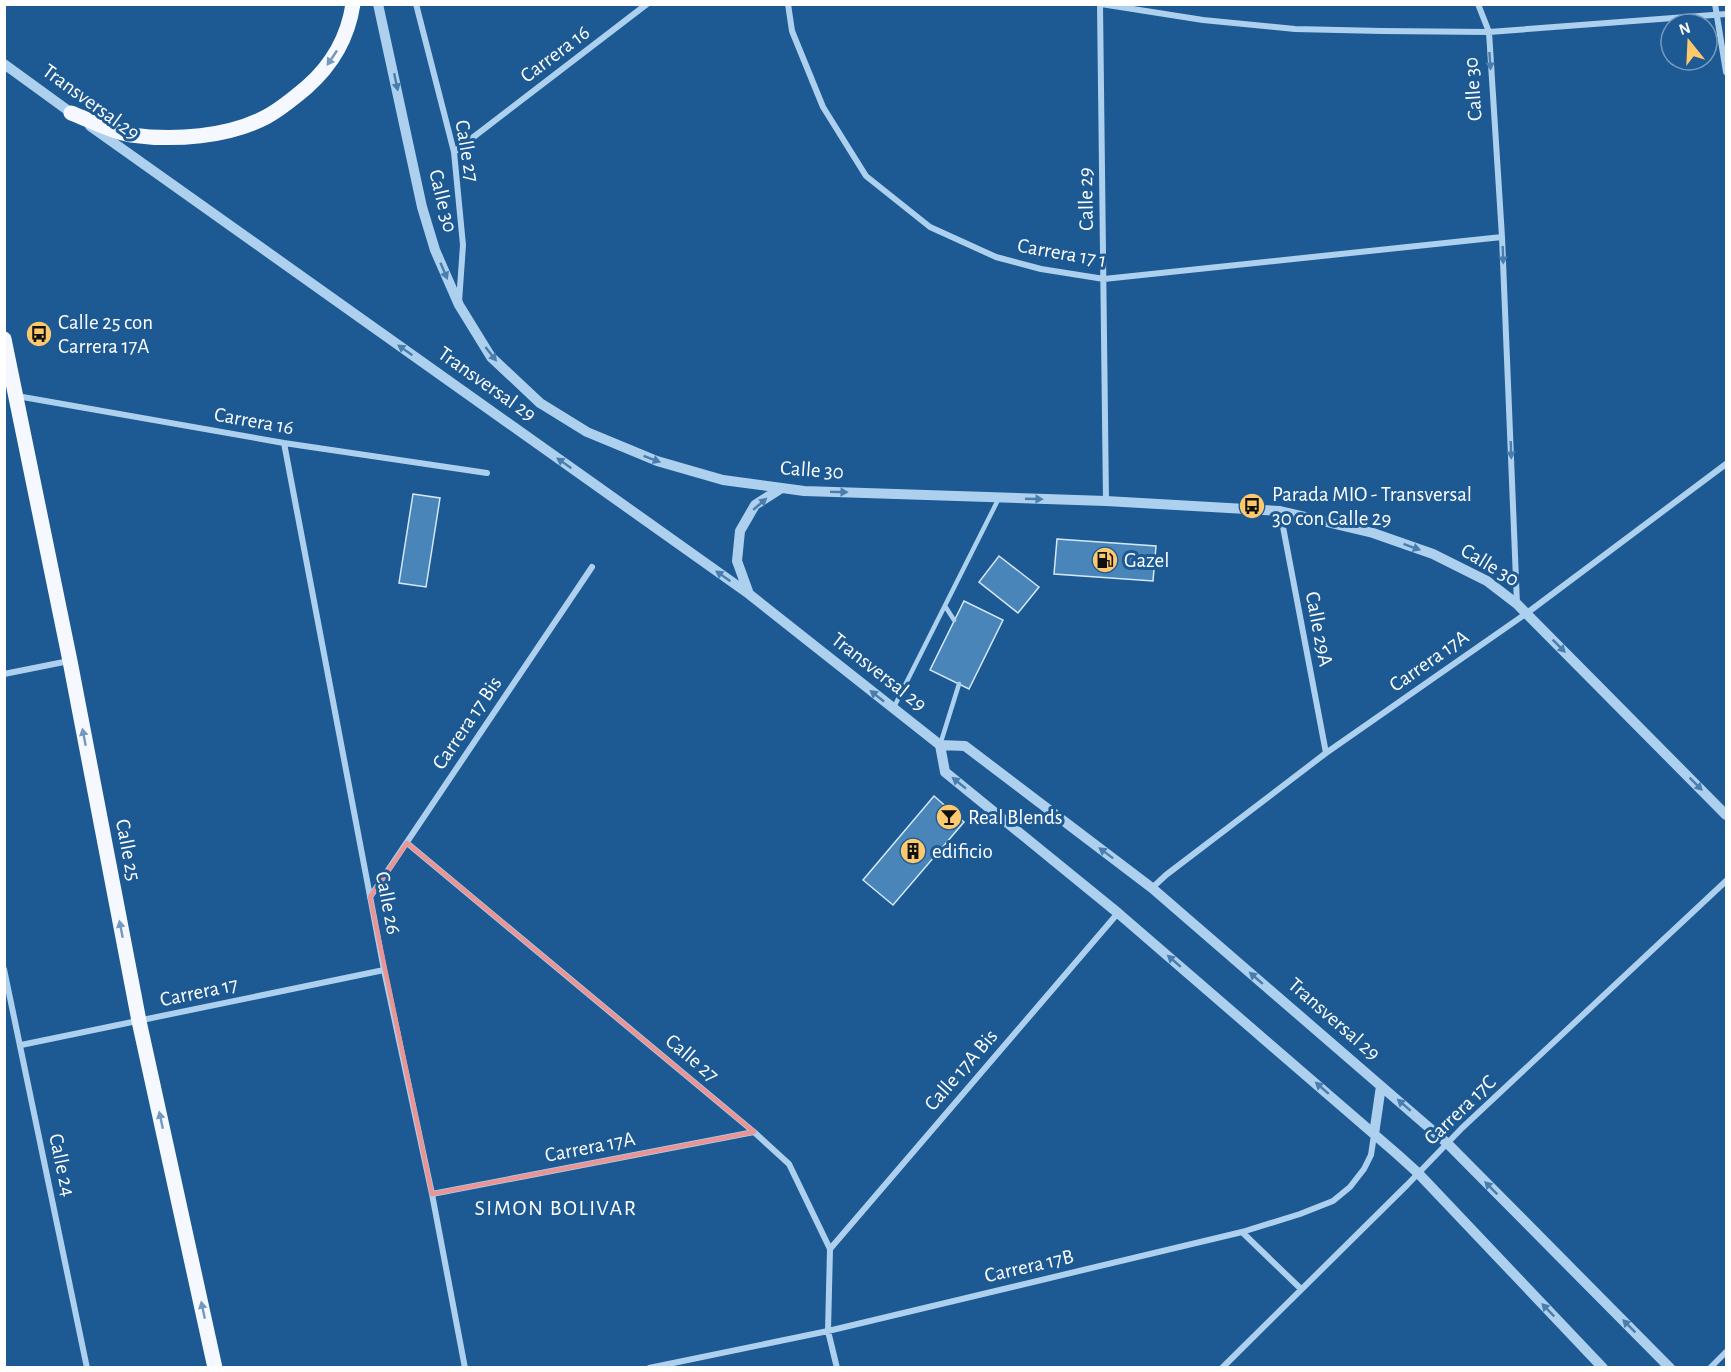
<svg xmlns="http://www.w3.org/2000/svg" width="1731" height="1372" font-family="'Alegreya Sans',sans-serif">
<rect width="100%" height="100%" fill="#1d5992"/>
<path fill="#4a85ba" stroke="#d3e8fa" stroke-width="1.5" d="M413 494 440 498 426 587 399 583Z
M1057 539 1156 546 1153 581 1054 574Z
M999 556 1039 587 1018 613 979 582Z
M964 601 1003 620 969 689 930 670Z
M934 796 964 822 893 905 863 880Z"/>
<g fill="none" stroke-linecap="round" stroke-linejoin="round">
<path stroke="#add0ee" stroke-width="4.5" d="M945 606 954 620
M894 707 999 498
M940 745 959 684"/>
<path stroke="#add0ee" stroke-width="6" d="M416 4 454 152 463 245 459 302
M788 4 792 31 823 107 866 176 930 227 996 257 1041 269 1104 279 1502 237
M1100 4 1106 501
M1101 4 1203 20 1295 29 1382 31 1489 32 1726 14
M1478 4 1489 32 1502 237 1517 604
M1715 4 1726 72
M454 152 647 4
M17 396 284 443 487 473
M284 443 384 970 432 1194 465 1368
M1280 511 1326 753
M4 674 69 661
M407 843 754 1132 789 1164 830 1249 828 1331 837 1368
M1152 888 1166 875 1326 753 1527 613 1726 464
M370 897 592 567
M4 969 87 1368
M21 1045 384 970
M432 1194 754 1132
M1242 1232 1301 1289
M830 1249 1118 913
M649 1368 828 1331 1242 1232 1300 1214 1333 1201 1350 1187 1364 1169 1371 1155 1374 1135
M1222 1368 1407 1185 1462 1128 1726 881
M1710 1368 1726 1352"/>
<path stroke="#add0ee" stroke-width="10" d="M378 4 422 207 435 250 459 305 491 357 540 403 587 432 657 461 723 480 804 491 1106 501 1280 511 1373 533 1433 554 1487 581 1517 604 1726 815
M4 64 77 117
M90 126 749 594 940 745 965 746 1152 888 1448 1144 1670 1368
M749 594 737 561 740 531 755 505 780 489
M940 745 945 772 1118 913 1397 1154 1418 1173 1603 1368
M1374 1134 1381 1086"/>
<path stroke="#f5f9ff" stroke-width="15" d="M71 113C87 119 115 133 131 135 174 141 228 137 266 117 281 109 294 98 307 87 332 65 348 37 353 4
M4 339 70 661 139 1021 215 1368"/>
</g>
<defs><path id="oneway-solid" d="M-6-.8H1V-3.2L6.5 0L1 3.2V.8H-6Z" transform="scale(1.5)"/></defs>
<g fill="#7399be">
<use href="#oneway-solid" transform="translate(332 58) rotate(124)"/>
<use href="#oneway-solid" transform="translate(84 737) rotate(-101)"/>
<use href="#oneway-solid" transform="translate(121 929) rotate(-101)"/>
<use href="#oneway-solid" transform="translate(161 1120) rotate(-102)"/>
<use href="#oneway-solid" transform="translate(203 1310) rotate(-102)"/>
</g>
<g fill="#487dae">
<use href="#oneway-solid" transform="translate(1490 61) rotate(86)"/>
<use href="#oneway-solid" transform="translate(396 82) rotate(78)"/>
<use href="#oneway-solid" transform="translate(1503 255) rotate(88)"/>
<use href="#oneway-solid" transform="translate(444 271) rotate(67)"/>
<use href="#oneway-solid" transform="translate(405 350) rotate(-145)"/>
<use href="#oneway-solid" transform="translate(491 354) rotate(52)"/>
<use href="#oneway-solid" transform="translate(1511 450) rotate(88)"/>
<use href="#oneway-solid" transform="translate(652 459) rotate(21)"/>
<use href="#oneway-solid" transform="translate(564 463) rotate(-145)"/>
<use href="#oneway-solid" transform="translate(839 492) rotate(1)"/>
<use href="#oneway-solid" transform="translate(1034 499) rotate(2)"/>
<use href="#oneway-solid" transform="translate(760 504) rotate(-41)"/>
<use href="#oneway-solid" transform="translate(1412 547) rotate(20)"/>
<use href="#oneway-solid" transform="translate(723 576) rotate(-145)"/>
<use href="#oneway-solid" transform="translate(1559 646) rotate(45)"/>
<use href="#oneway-solid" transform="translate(877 696) rotate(-142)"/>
<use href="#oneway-solid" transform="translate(959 783) rotate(-141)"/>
<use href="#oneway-solid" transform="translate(1696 784) rotate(45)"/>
<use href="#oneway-solid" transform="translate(1106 853) rotate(-143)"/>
<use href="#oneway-solid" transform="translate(1174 961) rotate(-139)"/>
<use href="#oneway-solid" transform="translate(1256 978) rotate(-139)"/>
<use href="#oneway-solid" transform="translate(1322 1088) rotate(-139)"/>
<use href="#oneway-solid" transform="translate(1404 1105) rotate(-139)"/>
<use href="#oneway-solid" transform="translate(1491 1188) rotate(-135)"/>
<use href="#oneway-solid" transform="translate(1548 1310) rotate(-134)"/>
<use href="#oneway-solid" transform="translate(1629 1326) rotate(-135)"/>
</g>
<path fill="none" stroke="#ea9494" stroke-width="4.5" stroke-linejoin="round" d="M407 843 754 1132 432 1194 370 897Z"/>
<defs>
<g id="bus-disc" transform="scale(1.35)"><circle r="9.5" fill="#fec86c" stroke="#1d5992"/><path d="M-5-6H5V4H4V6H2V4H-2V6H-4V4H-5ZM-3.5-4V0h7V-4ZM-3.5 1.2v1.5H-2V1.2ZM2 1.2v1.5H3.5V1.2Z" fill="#111"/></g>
<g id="fuel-disc" transform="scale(1.35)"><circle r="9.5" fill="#fec86c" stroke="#1d5992"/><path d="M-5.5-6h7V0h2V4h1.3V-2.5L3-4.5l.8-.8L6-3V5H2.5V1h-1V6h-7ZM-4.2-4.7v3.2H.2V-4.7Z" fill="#111"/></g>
<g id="bar-disc" transform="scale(1.35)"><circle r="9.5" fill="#fec86c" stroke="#1d5992"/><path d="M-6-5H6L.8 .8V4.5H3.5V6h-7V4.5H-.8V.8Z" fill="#111"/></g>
<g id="building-disc" transform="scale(1.35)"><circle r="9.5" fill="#fec86c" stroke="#1d5992"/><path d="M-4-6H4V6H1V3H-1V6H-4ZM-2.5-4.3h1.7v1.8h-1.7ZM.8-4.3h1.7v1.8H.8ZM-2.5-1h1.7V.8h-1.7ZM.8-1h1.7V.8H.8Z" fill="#111"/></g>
</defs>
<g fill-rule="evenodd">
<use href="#bus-disc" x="39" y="334"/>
<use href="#bus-disc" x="1252" y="506"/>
<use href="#fuel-disc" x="1105" y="560"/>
<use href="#bar-disc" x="949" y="817"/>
<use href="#building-disc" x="913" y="851"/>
</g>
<g text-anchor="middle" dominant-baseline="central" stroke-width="6" stroke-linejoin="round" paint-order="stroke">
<g font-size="21" fill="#fff" stroke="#1d5992">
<text transform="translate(555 54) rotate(-37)">Carrera 16</text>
<text transform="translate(1473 89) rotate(-94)">Calle 30</text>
<text transform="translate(91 102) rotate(36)">Transversal 29</text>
<text transform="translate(467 151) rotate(80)">Calle 27</text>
<text transform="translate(1086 199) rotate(-91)">Calle 29</text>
<text transform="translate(443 201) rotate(76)">Calle 30</text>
<text transform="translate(1062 253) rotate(10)">Carrera 17 1</text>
<text transform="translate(487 384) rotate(35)">Transversal 29</text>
<text transform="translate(254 421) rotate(10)">Carrera 16</text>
<text transform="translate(812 470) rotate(4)">Calle 30</text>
<text transform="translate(1490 565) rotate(31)">Calle 30</text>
<text transform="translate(1319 629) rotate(79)">Calle 29A</text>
<text transform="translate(1429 661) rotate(-35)">Carrera 17A</text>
<text transform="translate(879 672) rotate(38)">Transversal 29</text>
<text transform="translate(467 723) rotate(-56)">Carrera 17 Bis</text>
<text transform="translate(128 850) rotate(79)">Calle 25</text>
<text transform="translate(388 903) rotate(79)">Calle 26</text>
<text transform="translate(199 992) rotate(-12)">Carrera 17</text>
<text transform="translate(1334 1019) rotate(41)">Transversal 29</text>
<text transform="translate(692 1058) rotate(40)">Calle 27</text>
<text transform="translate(961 1070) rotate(-49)">Calle 17A Bis</text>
<text transform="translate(1460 1110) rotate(-44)">Carrera 17C</text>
<text transform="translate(590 1147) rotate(-11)">Carrera 17A</text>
<text transform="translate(62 1165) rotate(78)">Calle 24</text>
<text transform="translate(1029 1266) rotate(-13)">Carrera 17B</text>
</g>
<g font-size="21" fill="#fff" stroke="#1d5992" text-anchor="start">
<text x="58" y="322">Calle 25 con<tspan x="58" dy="24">Carrera 17A</tspan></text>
<text x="1272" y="494">Parada MIO - Transversal<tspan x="1272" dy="24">30 con Calle 29</tspan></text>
<text x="1124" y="560">Gazel</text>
<text x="968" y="817">Real Blends</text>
<text x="932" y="851">edificio</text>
</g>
<g font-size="22" letter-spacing="1.5" fill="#fff" stroke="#1d5992">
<text x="556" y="1208">SIMON BOLIVAR</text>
</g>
</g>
<rect width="1731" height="1372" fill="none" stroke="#ffffff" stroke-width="12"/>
<g transform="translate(1689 42) rotate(342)"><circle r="28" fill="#1d5992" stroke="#779bbe" stroke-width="1.5"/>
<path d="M0-4.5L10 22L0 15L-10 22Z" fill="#fec86c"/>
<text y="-9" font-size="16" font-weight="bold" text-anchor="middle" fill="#ffffff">N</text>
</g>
</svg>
